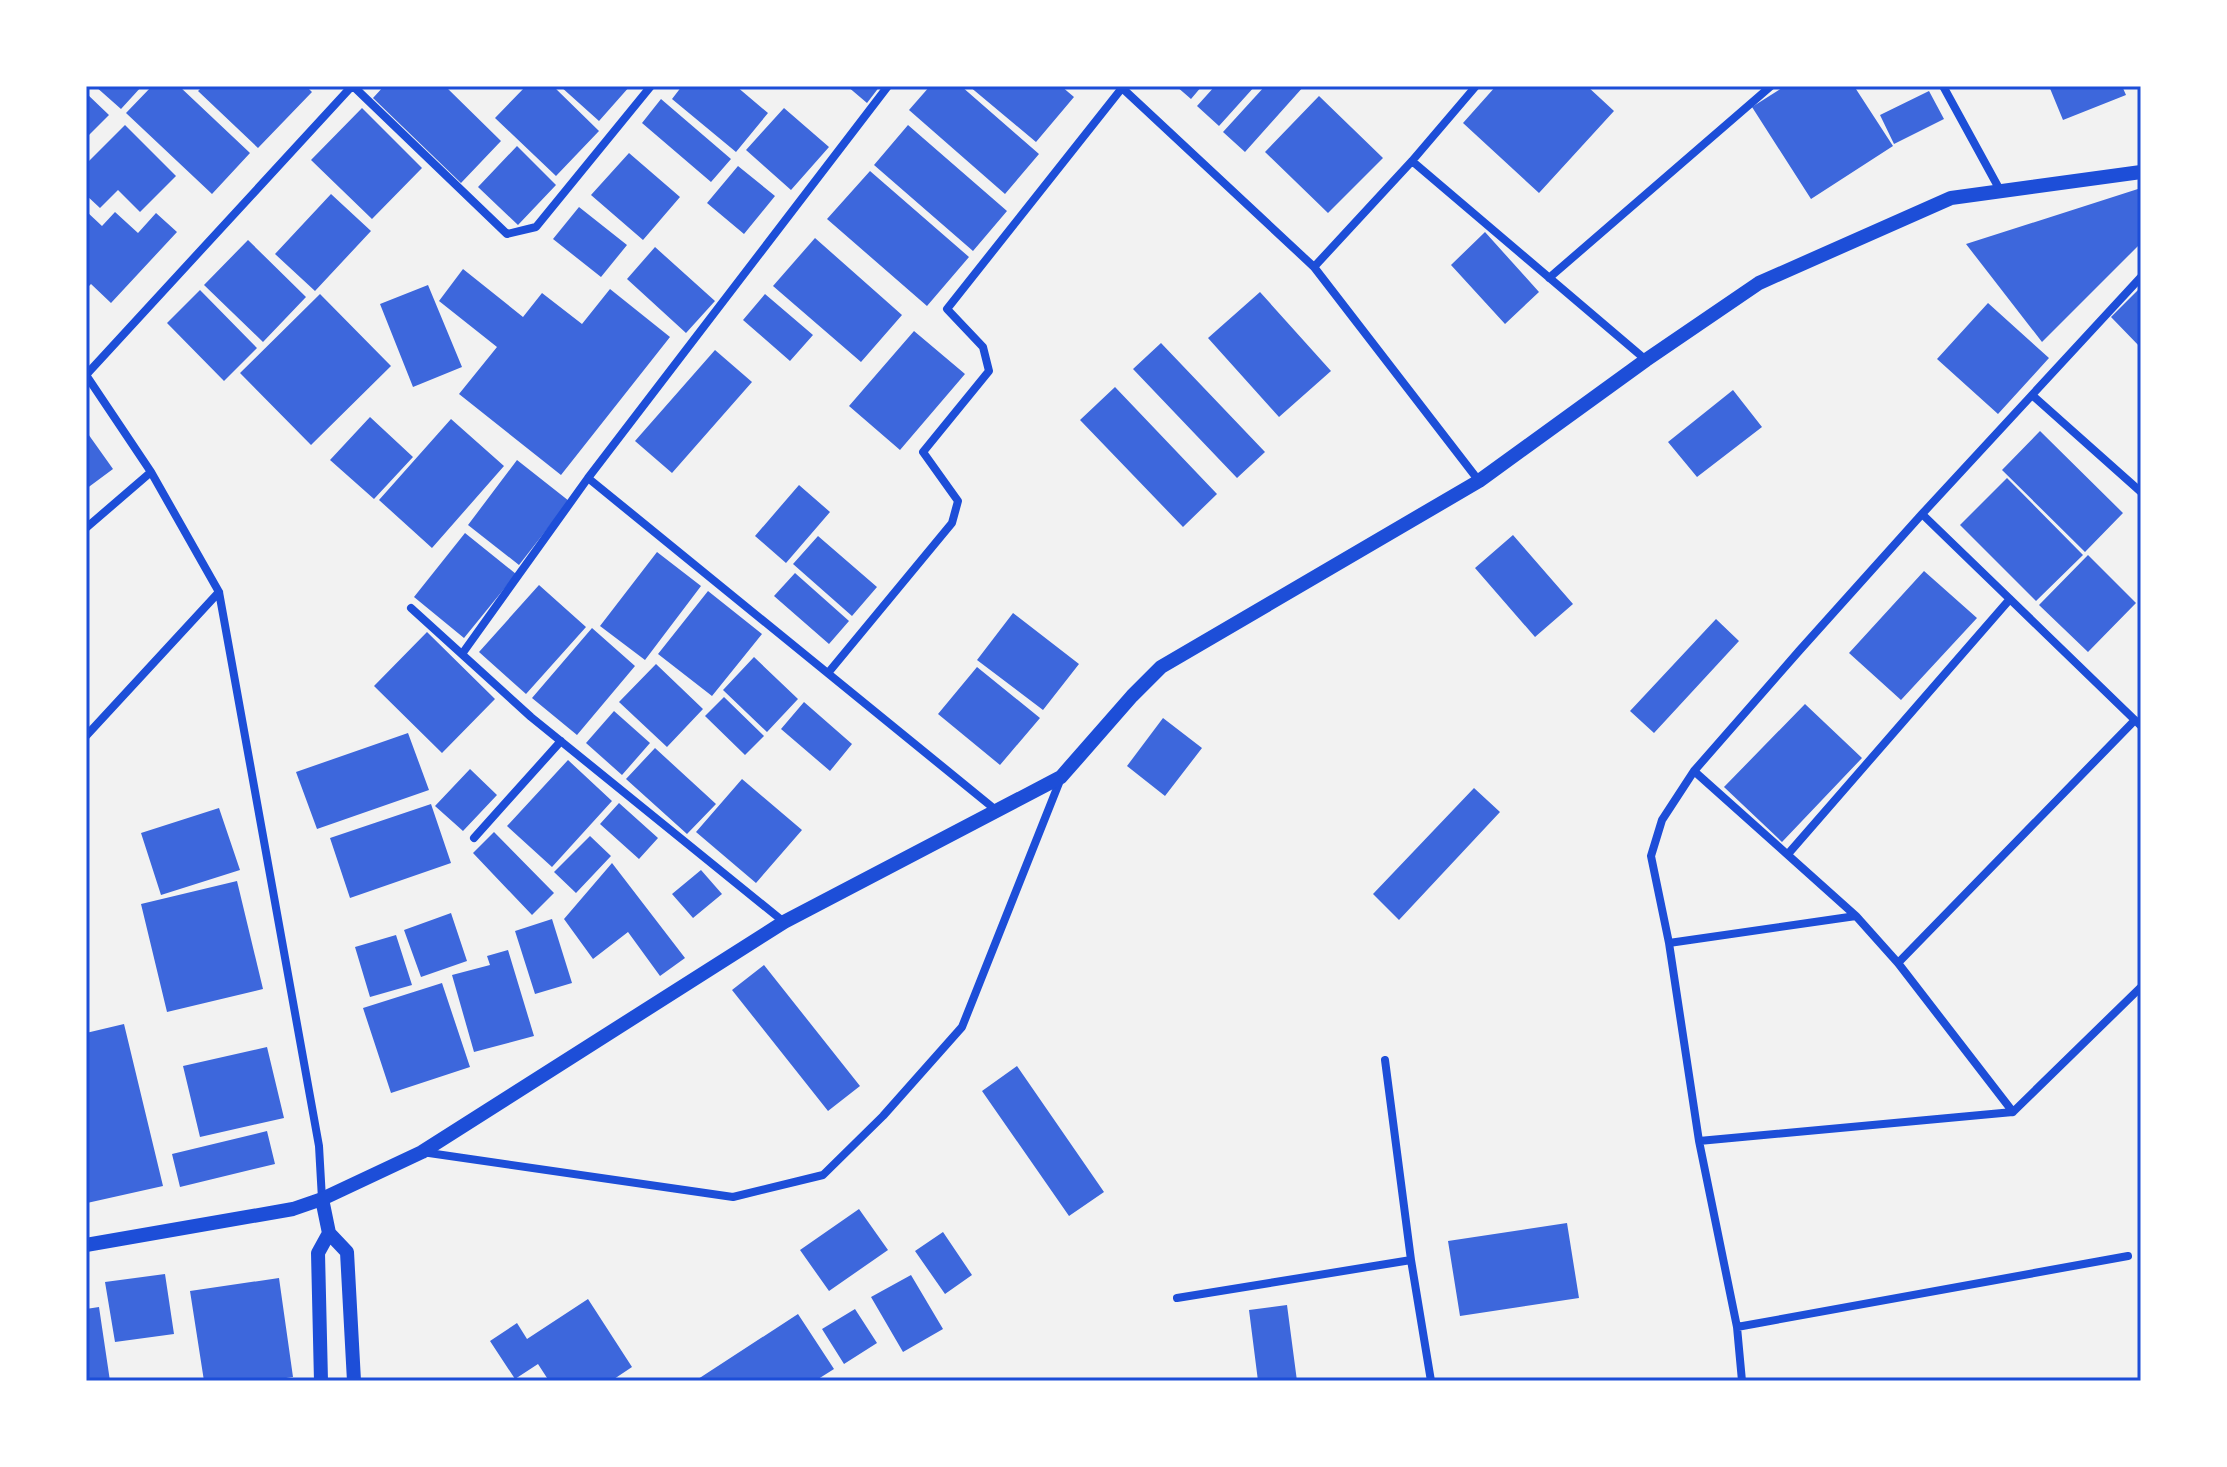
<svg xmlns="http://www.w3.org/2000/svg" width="2227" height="1467" font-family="'Titillium Web',sans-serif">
<rect width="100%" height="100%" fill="#f2f2f2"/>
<path fill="#3d67dc" d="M95 86H142L121 109Z
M152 86H179L250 153 212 194 126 113Z
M203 86H306L312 92 258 148 198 91Z
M384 86H445L501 141 461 183 373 98Z
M526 86H553L599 131 556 176 495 118Z
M560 86H630L599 121Z
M682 86H736L768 113 736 152 672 99Z
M847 86H880L867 103Z
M930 86H961L1039 154 1005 194 909 110Z
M969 86H1061L1074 97 1036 142Z
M1176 86H1202L1191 99Z
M1215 86H1255L1219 126 1197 106Z
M1265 86H1304L1245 152 1223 132Z
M1496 86H1587L1614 111 1539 193 1463 123Z
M1785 86H1854L1893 146 1811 199 1752 107Z
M2049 86H2122L2126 95 2063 120Z
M1929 91 1944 119 1894 144 1880 115Z
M86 93 109 115 86 138Z
M1319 96 1383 158 1328 213 1265 152Z
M661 99 731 159 711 182 642 123Z
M362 108 422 168 372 219 311 160Z
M784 108 829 147 791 190 746 150Z
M125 125 176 176 140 212 118 190 100 208 86 195V164Z
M908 125 1007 211 973 251 874 165Z
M517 146 556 185 518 225 478 187Z
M629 153 680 197 643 240 591 195Z
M738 166 775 196 744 234 707 203Z
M870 171 969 257 927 306 827 219Z
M2141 188V243L2042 342 1966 244Z
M331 194 371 231 315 291 275 254Z
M579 207 627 245 601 277 553 239Z
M86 211 102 226 115 212 138 233 156 213 177 232 111 303 91 284 86 289Z
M1485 232 1539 292 1505 324 1451 265Z
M815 238 902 315 861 362 773 286Z
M248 240 306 297 263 342 204 285Z
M655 247 715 301 686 333 627 279Z
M463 269 523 317 542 293 582 324 610 289 670 337 561 475 459 394 497 347 439 301Z
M428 285 462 367 413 387 380 304Z
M2141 287V348L2111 317Z
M200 290 257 348 224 381 167 323Z
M1260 292 1331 371 1279 417 1208 338Z
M320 294 391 366 311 445 240 373Z
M765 294 813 335 790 361 743 320Z
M1988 303 2049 358 1998 414 1937 359Z
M914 331 965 374 900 450 849 406Z
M1161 343 1265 452 1237 478 1133 369Z
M715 350 752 382 672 473 635 441Z
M1115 387 1217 494 1183 527 1080 420Z
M1733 390 1762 427 1697 477 1668 442Z
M370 417 413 457 374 499 330 460Z
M451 419 504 466 432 548 379 500Z
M86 431 113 469 86 489Z
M2040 431 2123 513 2085 552 2002 470Z
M517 460 569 501 519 565 468 525Z
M2007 478 2083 555 2036 601 1960 525Z
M799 485 830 512 786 563 755 536Z
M465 533 516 574 464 638 414 597Z
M1513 535 1573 604 1535 637 1475 568Z
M818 536 877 587 852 616 793 564Z
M657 552 701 586 645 660 600 626Z
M2088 555 2136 603 2088 652 2039 605Z
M1924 571 1977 618 1901 700 1849 653Z
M795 573 849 621 829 644 774 596Z
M539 585 586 627 526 694 479 652Z
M708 591 762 634 712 696 658 654Z
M1013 613 1079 664 1043 710 977 660Z
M1716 619 1739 641 1654 733 1630 711Z
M592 628 635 666 577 735 532 698Z
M427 632 495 699 442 753 374 686Z
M754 657 798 699 767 732 723 690Z
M656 664 703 709 667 747 619 702Z
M977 667 1040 718 1000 765 938 714Z
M724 697 764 736 745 755 705 716Z
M804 702 852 744 830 771 781 729Z
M1805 704 1862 758 1782 842 1724 787Z
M614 711 650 743 622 775 586 743Z
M1163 718 1202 748 1165 796 1127 766Z
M408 733 429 790 317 829 296 772Z
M655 748 716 804 687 834 626 779Z
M568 760 612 801 552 867 507 826Z
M470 769 497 795 463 831 435 806Z
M742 779 802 830 756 883 696 832Z
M1474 788 1500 812 1399 920 1373 894Z
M619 803 658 838 639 859 600 824Z
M431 804 451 863 350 898 330 838Z
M219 808 240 870 161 895 141 833Z
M494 832 554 893 532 915 473 853Z
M590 836 611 856 576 893 554 872Z
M612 863 685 958 660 976 628 932 593 959 564 919Z
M701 870 722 894 693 918 672 894Z
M237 881 263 989 167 1012 141 904Z
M451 913 467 961 421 977 404 930Z
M552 919 572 983 535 994 515 931Z
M396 935 412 985 370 997 355 947Z
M508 950 534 1036 474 1052 452 975 490 965 487 956Z
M764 965 860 1086 828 1111 732 990Z
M442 983 470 1067 391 1093 363 1008Z
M124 1024 163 1186 87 1203 86 1033Z
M267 1047 284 1118 200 1137 183 1066Z
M1017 1066 1104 1192 1069 1216 982 1091Z
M267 1131 275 1164 180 1187 172 1154Z
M859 1209 888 1250 829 1291 800 1250Z
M1567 1223 1579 1298 1460 1316 1448 1241Z
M943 1232 972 1275 945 1294 915 1251Z
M165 1274 174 1334 115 1342 105 1282Z
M911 1275 943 1329 903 1352 871 1297Z
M279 1278 293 1377 266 1381H204L190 1291Z
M588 1299 632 1367 611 1381H549L538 1364 515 1379 490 1341 517 1323 527 1339Z
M1287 1305 1297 1381H1258L1249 1310Z
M99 1307 110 1381H86V1309Z
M855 1309 877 1343 844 1364 822 1329Z
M798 1314 834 1369 815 1381H695Z"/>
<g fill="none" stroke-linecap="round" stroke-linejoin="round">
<path stroke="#1d4ed8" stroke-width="8" d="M353 86 507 234 536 227 651 86
M888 86 588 478 997 811
M1120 86 1314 267 1479 481
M1943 86 2001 192
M1412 161 1646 360
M1314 267 1412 161 1476 86
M1549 278 1771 86
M86 375 151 472 219 592 319 1146 322 1199
M86 375 352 86
M2032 395 2141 492
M1922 514 2141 726
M86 528 151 472
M411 608 531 717 784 922
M462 654 588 478
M828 673 952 523 958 501 923 452 989 371 983 347 947 309 1122 88
M86 736 219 592
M1694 771 1856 916
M474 838 561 741
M1788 854 2010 599
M1669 943 1856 916 1898 963 2013 1112
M1898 963 2135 720
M1385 1060 1411 1260
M1699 1141 2013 1112 2141 987
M422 1152 733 1197 823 1175 883 1116 962 1027 1061 778
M1177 1298 1411 1260 1431 1381
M1737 1327 2128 1256
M1742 1381 1737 1327 1699 1141 1669 943 1651 856 1662 820 1694 771 1799 651 1922 514 2141 277"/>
<path stroke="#1d4ed8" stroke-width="14" d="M322 1199 329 1233 347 1252 354 1381
M86 1245 293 1209 322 1199 422 1152 784 922 1061 777 1132 696 1161 667 1479 481 1646 360 1759 283 1951 198 2141 172
M321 1381 318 1253 329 1233"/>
</g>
<rect width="2227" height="1467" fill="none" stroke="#ffffff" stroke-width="176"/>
<rect x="88" y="88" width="2051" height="1291" fill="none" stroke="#1d4ed8" stroke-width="3"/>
</svg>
